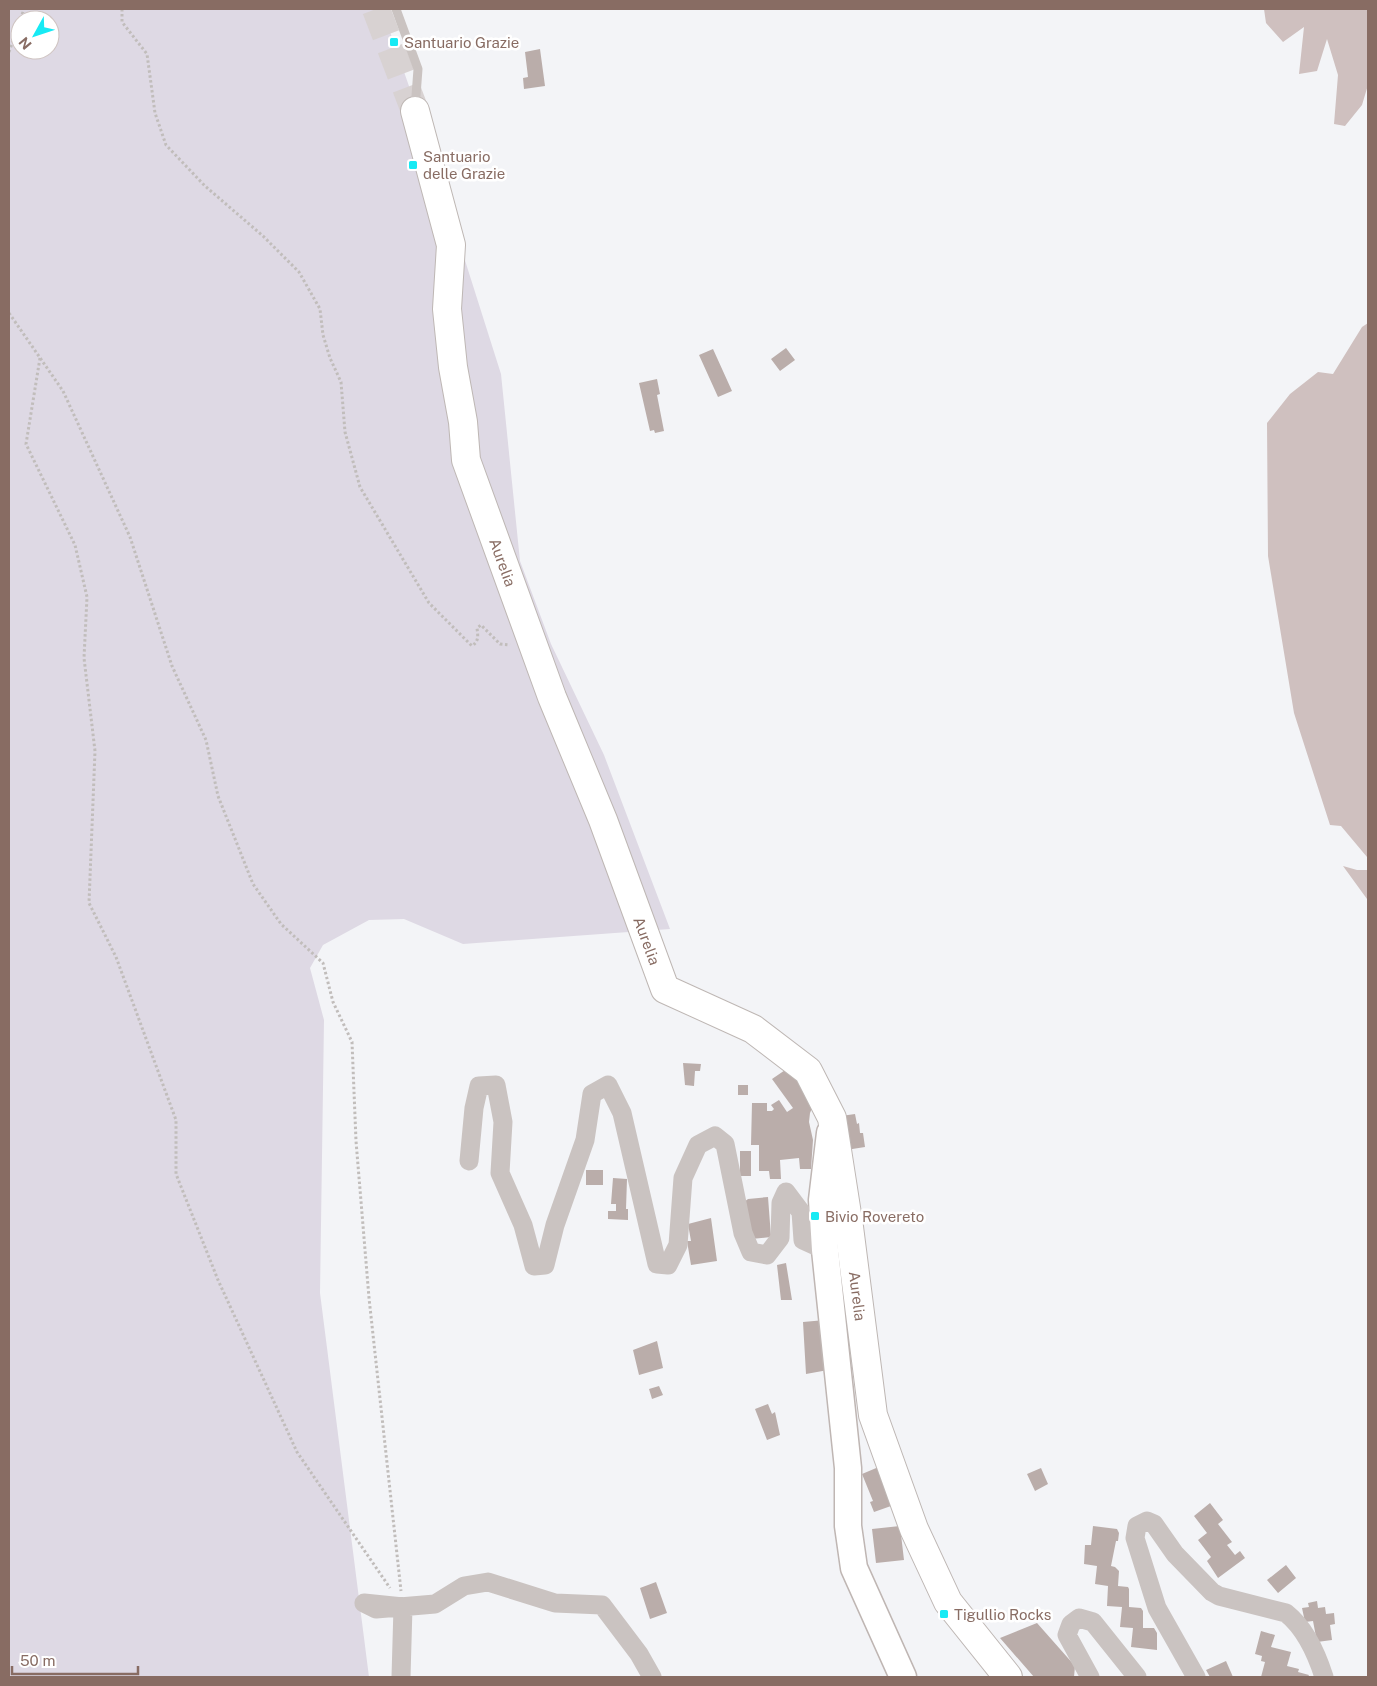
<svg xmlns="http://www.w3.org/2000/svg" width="1377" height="1686" font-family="'Public Sans',sans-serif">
<rect width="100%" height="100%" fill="#f3f4f7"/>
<path fill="#ded9e4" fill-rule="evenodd" d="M9 9H382L417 109 501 374 520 561 551 644 604 755 670 929 463 944 404 919 369 920 323 945 310 968 324 1020 320 1293 369 1677H9ZM20 20H50V50H20Z"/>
<path fill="#cfc0bf" d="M1264 9H1368V85L1362 105 1345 126 1334 124 1338 75 1327 39 1317 71 1299 74 1304 27 1283 42 1266 23Z
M1368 323V862L1367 857 1341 826 1330 825 1294 713 1268 556 1267 423 1290 394 1318 372 1333 374 1362 327Z
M1343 866 1357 870H1368L1367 899Z"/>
<path fill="#baadaa" d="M540 49 545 86 524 89 523 78 528 77 525 52Z
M786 348 795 360 780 371 771 359Z
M713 349 732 391 718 397 699 355Z
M657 379 660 394 657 395 664 431 655 433 654 430 650 431 639 383Z
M683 1063 701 1064 700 1071H695L694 1086 685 1085Z
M791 1066 813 1106 810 1113 809 1122 813 1140 811 1169H800L799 1158 780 1160 781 1179H770L769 1171H759V1145H751L752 1103H767V1111H772L774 1109 771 1105 779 1100 787 1112 793 1108 772 1079Z
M738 1085H748V1095H738Z
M855 1114 857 1124 859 1123 860 1133H863L865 1147 846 1150 841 1116Z
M740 1151H751V1176H740Z
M586 1170H603V1185H586Z
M613 1178 627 1179 626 1209H628V1220L608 1219V1211H616V1204H611Z
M768 1197 771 1237 751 1239 744 1202 748 1199Z
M711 1218 717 1261 691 1265 687 1241H691L688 1224Z
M786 1263 792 1300H781L777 1265Z
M825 1320 828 1370 806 1374 803 1322Z
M657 1341 663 1368 639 1375 633 1350Z
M659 1386 663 1395 652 1399 649 1389Z
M768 1404 772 1414 775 1412 780 1435 767 1440 755 1409Z
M881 1466 893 1494 887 1496 891 1506 874 1512 870 1502 873 1501 862 1474Z
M1041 1468 1048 1484 1035 1491 1027 1474Z
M1210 1503 1223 1520 1218 1524 1232 1542 1227 1545 1235 1555 1240 1551 1245 1558 1218 1578 1207 1561 1211 1557 1198 1540 1207 1533 1194 1516Z
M900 1526 904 1560 876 1563 872 1529Z
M1093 1526 1117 1529 1119 1533 1118 1541H1116L1111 1566 1115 1567 1119 1571 1118 1586 1128 1587 1129 1589V1607L1141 1608 1143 1611V1628H1154L1157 1633V1650L1131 1647 1133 1628 1120 1627 1122 1607 1107 1606 1108 1586 1095 1584 1097 1566 1084 1564 1085 1545H1091Z
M1286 1565 1296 1578 1278 1593 1267 1580Z
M656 1582 667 1613 650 1619 640 1588Z
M1317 1601 1318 1608 1325 1607 1326 1614 1334 1613 1335 1624 1330 1625 1332 1640 1317 1642 1313 1621 1305 1622 1302 1608 1309 1607 1308 1603Z
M1037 1623 1075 1666 1074 1677H1034L1000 1638Z
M1261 1631 1275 1635 1271 1647 1291 1652 1287 1666 1299 1669 1298 1672 1309 1675 1308 1677H1261L1265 1662 1261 1661 1262 1656 1255 1654Z
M1226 1661 1233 1677H1210L1206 1670Z"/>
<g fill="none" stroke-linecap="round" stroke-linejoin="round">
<path stroke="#d8d2d2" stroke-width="28" stroke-dasharray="28 14" stroke-linecap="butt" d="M376 9 415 111"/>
<g stroke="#bfb6b3" stroke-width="29">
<path id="secondary" d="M830 1133 822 1200 825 1250 848 1468V1526L854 1568 903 1677"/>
</g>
<g stroke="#beb7b4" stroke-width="30">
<g id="primary">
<path id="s1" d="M415 111 451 245 447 309 453 367 463 422 466 460 552 697 603 820 665 989 753 1029 808 1071 832 1118 849 1227 873 1415 914 1529 948 1602 1008 1677"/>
</g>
</g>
<path stroke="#c1bdbb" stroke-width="3" stroke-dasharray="2.5 2.5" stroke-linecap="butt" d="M122 9V22L147 54 155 113 166 145 205 186 263 236 299 272 320 309 323 335 330 358 341 382 345 432 360 487 429 603 472 646C479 641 478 636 477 628L481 625 500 644 510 645
M9 52 24 9
M9 313 63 391 130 537 172 666 206 740 218 796 253 884 281 924 323 963 333 1002 352 1042 356 1141 369 1298 401 1591
M40 358 26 444 75 545 87 597 84 658 95 751 89 903 116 957 176 1120V1174L218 1280 297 1452 390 1588"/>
<path stroke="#cac3c1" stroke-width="9" d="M396 9 418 69 415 109"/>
<path stroke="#cac3c1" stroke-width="19" d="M469 1161 474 1108 479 1086 496 1085 503 1122 500 1173 523 1225 534 1266 545 1265 555 1225 585 1140 592 1094 608 1085 622 1113 657 1264 668 1265 678 1245 683 1178 698 1145 715 1136 725 1144 743 1233 751 1252 767 1255 780 1238 781 1203 786 1192 801 1212 803 1240 825 1250
M403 1607 364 1603 376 1609 435 1604 464 1586 488 1582 555 1603 602 1605 639 1654 652 1677
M401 1677 403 1607
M1090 1677 1067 1635 1071 1624 1079 1618 1093 1622 1137 1677
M1196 1677 1157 1608 1135 1538 1137 1526 1147 1521 1154 1524 1175 1554 1212 1592 1219 1596 1286 1613C1305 1628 1317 1655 1324 1677"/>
<use href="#secondary" stroke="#fff" stroke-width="26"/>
<use href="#primary" stroke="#fff" stroke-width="28"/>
</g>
<g fill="#17eaf4" stroke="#fff" stroke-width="2">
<rect x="389" y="37" width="10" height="10" rx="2.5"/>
<rect x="408" y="160" width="10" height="10" rx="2.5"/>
<rect x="810" y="1211" width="10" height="10" rx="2.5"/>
<rect x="939" y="1609" width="10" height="10" rx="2.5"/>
</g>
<g text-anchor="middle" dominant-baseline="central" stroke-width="5" stroke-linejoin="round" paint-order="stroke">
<g font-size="15" fill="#886c63" stroke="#fff" text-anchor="start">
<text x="404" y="42">Santuario Grazie</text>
<text x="423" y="156">Santuario<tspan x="423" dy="17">delle Grazie</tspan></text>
<text x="825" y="1216">Bivio Rovereto</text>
<text x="954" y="1614">Tigullio Rocks</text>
</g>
<g font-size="15" fill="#886c63" stroke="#fff">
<text stroke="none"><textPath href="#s1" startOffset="464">Aurelia</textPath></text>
<text stroke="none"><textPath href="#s1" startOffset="869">Aurelia</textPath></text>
<text stroke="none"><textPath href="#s1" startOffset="1319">Aurelia</textPath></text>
</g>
</g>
<rect width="1377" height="1686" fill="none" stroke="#886c63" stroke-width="20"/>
<g transform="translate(35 35) rotate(230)"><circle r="24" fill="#ffffff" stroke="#cfc4c1"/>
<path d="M0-4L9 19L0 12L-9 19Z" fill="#17eaf4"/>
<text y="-8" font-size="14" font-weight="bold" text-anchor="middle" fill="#886c63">N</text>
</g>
<path d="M12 1666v8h126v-8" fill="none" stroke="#886c63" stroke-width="2.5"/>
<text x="20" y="1666" font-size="15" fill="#886c63" stroke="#ffffff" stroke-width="4" paint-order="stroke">50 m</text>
</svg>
